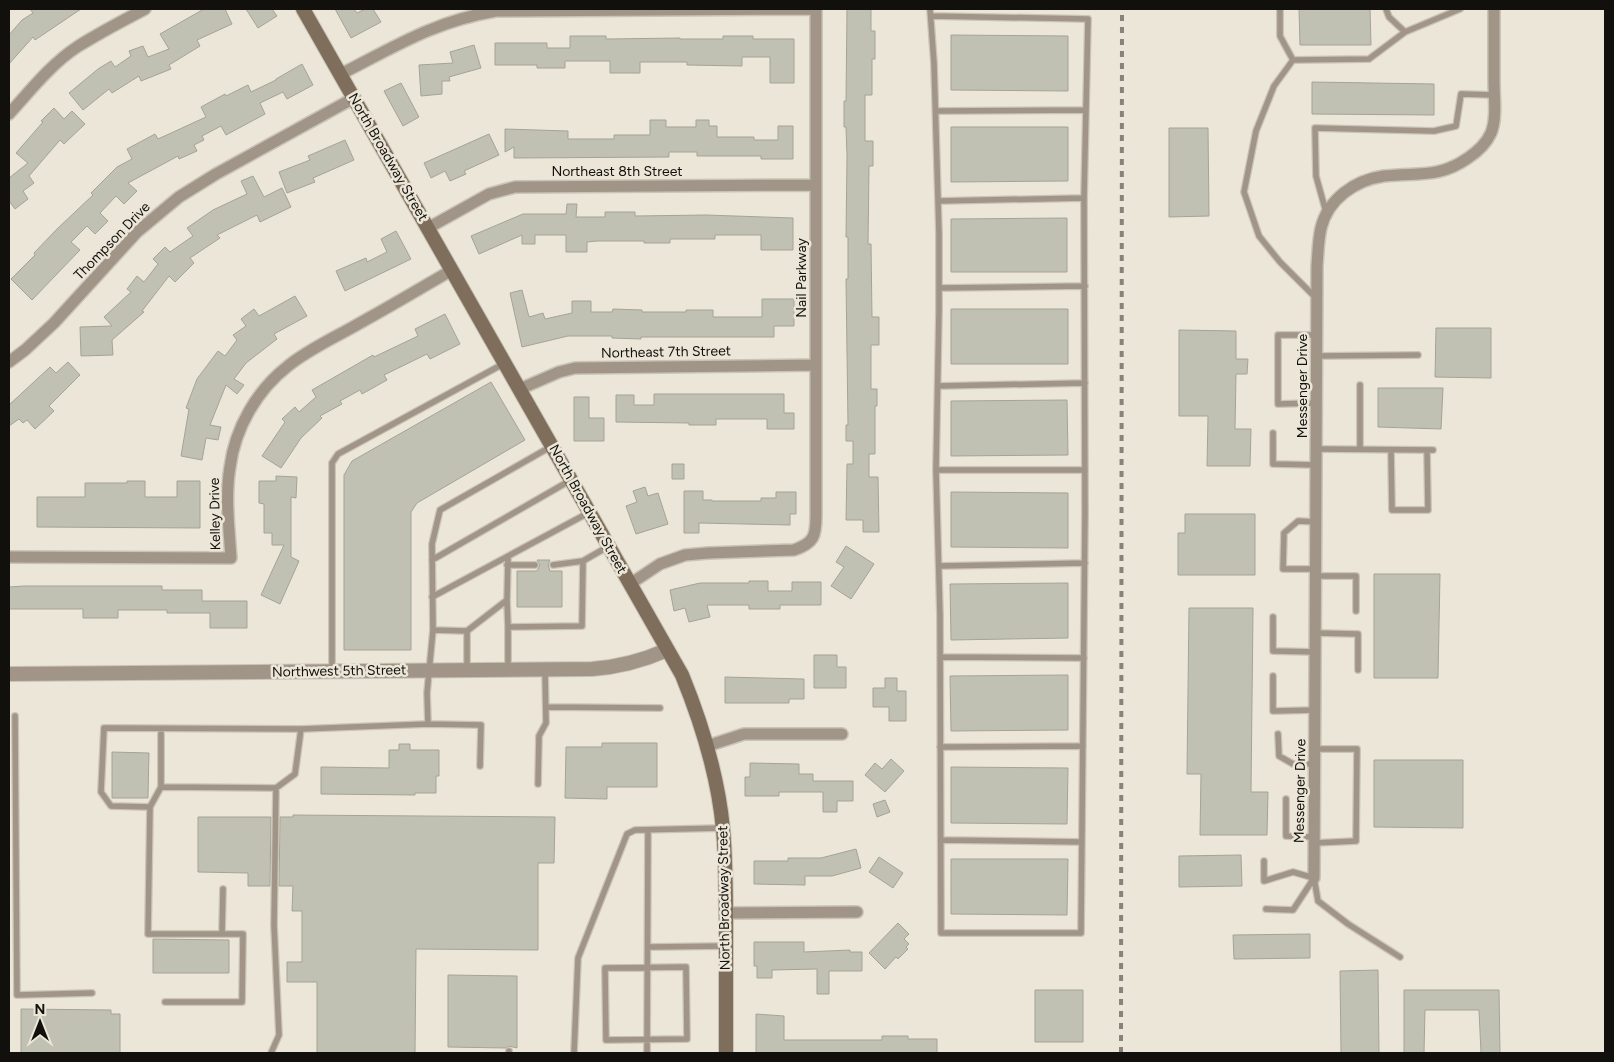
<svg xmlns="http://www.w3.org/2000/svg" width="1614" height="1062" font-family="Figtree,sans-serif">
<rect width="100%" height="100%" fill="#ece6d8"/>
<path fill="#c1c1b3" stroke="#a4a496" d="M30 9H81L35 40 33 37 9 64V35L22 20 33 13Z
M204 9H225L232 24 197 40 200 46 169 65 171 69 141 81 139 76 112 93 109 89 83 110 69 93 98 69 111 61 115 67 131 56 129 51 143 46 148 57 169 49 160 34Z
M246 9H272L277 16 258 28Z
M335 9H354L357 13 365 9H373L381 22 351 38Z
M847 9H871V31H875V59H872V95H865V141H873V166H869L868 244H871L872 317H879V345H871V389H877V406H875V454H869V477H878L879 532H863V520H846L847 464H853V441H846V425H848L846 279H848V237H846L847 156 846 127H844V101H846Z
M1299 9H1370L1371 45H1300Z
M951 35 1068 36V91L951 90Z
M570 36H606V39L680 38V39H723V36H753V39H794V83H770V57H742V66L687 65V62H640V73H610V61H565V68H537V65H495V43H547V48H570Z
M474 45 481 68 449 77 450 81H442V94L421 96 419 65 453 63 450 52Z
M302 64 313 85 287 99 283 92 260 103 265 114 226 135 221 126 202 136 204 140 194 145 197 151 179 159 178 156 128 183 137 191 124 204 116 196 100 213 108 221 95 234 87 226 71 242 80 250 32 300 11 279 35 255 34 253 57 229 93 195 91 193 117 167 132 159 127 149 155 134 158 139 206 117 201 107 225 94 226 96 248 85 251 92 276 80V79Z
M1312 82 1434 84V115L1312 114Z
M401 83 419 117 403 126 384 91Z
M54 108 64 119 72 111 85 124 64 144 60 140 29 176 34 183 23 191 28 199 15 209 9 201V178L28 163 16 153 43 122 41 121Z
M650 120H666V127H696V120H709V126H717V137H754V140H778V126H793V159H761V156H697V152H669V157L514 158V147L505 152V129L568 131V139H614V135H650Z
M951 127H1068V181L951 182Z
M1169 128H1208L1209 216 1169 217Z
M489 134 499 155 464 171 466 174 450 181 445 171 431 178 424 163Z
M345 140 354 160 313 178 315 182 287 193 279 172 310 160 308 156Z
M253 176 264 197 282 188 291 207 260 222 257 215 217 235 220 238 190 258 194 263 175 282 169 276 142 311 144 312 112 340 113 355 81 356 80 327 112 326 104 317 131 292 127 289 137 276 144 282 158 264 153 259 165 247 170 252 193 236 187 228 213 210 247 194 241 181Z
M567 204H577L576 217H605V212H635V216L706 215 793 218V250H761V235H715V239H670V243H644V241H597L587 242V252H566V235H535V244H522V235L479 254 471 236 523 214H566Z
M1067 218V272H951V219Z
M396 231 411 259 345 291 336 271 366 258 367 262 387 252 381 239Z
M522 290 529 317 543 313 545 319 572 313V301H591V312H612L613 309 642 310V312H686V310H713V317H762V299H794V326H774V337H641V339L612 338V336H568L522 347 510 293Z
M295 296 307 316 274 334 277 339 246 363 234 379 244 385 237 394 226 385 210 425 221 427 218 440 206 438 202 460 181 456 189 409 186 408 197 379 218 351 225 356 237 340 233 335 246 326 241 319 254 309 259 316Z
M951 309H1068V364H951Z
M445 314 460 344 430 359 427 354 384 375 387 380 362 394 360 390 340 401 342 404 320 416 322 418 301 438 281 468 262 456 285 422 282 419 295 407 299 412 316 397 312 390 373 355 374 357 418 336 415 329Z
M1436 328H1491V378L1435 377Z
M1179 330 1236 331V359H1248L1247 374H1236L1235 429H1251L1250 466H1207L1208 416H1179Z
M68 362 80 375 49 406 54 411 35 429 27 420 23 423 19 419 9 426V405L50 367 56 373Z
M491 382 525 440 417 503 411 512V650H344V475L352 461Z
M1378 388H1443L1441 429 1378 427Z
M654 394H784V413H794V429H767V419H716V425H689V423L616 422V395H634V405H654Z
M574 397H589V418H604V441H574Z
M1067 400 1068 455 951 456V401Z
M672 464H684V479H672Z
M276 476 297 477 296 498 291 497V557L299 561 280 604 261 595 284 545H272V533H264V504L259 503V481H276Z
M127 481H145V497H177V481H200V528L37 527V497H85V483H127Z
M645 487 648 496 658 493 668 524 636 534 626 506 637 502 633 491Z
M684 491H703V500H712V501H761V498H776V492H796V514H790V525L699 523V533H684Z
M951 492 1068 493V548L951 547Z
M1185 514H1255V575H1178V533H1185Z
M846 546 874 564 851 599 831 586 844 567 836 562Z
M537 560H550L548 565 550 571H562V607H517V571H537L540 565Z
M1374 574H1440L1438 678H1374Z
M749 581H768V591H792V582H821V605H780V609H749V605H707L710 617 689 622 685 608 674 611 670 590 700 583H749Z
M1068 583V638L951 640 950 584Z
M24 586H162V590H202V601H247V628H210V613H167V610H118V618H83V609H9V587Z
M1189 608H1253L1251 792H1268L1267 835H1200L1201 774H1187Z
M814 655H837V667H846V688H814Z
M1068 675V730L951 731 950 676Z
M725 677 804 679V699H789V703H725Z
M885 678H897V691H906V721H889V707H873V688H885Z
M602 743H657V787H607V799L565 798 566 747H602Z
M399 744H410V750H439V776H436V793H415V795L321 794V767L389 768V750H399Z
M112 752 149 753 148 798H112Z
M891 759 904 771 885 792 865 775 875 763 882 769Z
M1374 760H1463V828L1374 827Z
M750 763 799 764V774H813V781H853V801H837V812H823V792H779V796H745V777H750Z
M951 767 1068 768 1067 824 951 823Z
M885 800 890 812 877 817 873 804Z
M293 815 555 817 554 863H538V950L416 949 415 1053H317V982H287V962H302V911H292L293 886H279L280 817H293Z
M198 817H271L270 886H248V873L198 872Z
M856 849 861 868 832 876H805V885L754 884V861H788V858H821Z
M1241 855 1242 886 1179 887V856Z
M879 857 903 873 893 888 869 872Z
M951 859H1068L1067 915 951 914Z
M898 923 909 934 904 939 909 944 906 947 908 949 898 959 896 957 885 969 869 953Z
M1310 934V958L1234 959 1233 935Z
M153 939 229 940V973H153Z
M754 942H804V952L850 950V952H862V971H829V994H817V969L772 970V978H757V966H754Z
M1378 970 1379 1053H1341L1340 971Z
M448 975 517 976V1048L509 1046 506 1048 448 1047Z
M1035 990H1083V1042H1035Z
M1404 990H1499L1500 1053H1481L1479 1010H1425L1424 1053H1404Z
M21 1009 111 1010V1014H120V1053H21Z
M756 1014 784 1016V1040H882V1036H908V1039H937V1053H756Z"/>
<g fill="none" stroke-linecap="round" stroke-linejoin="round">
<g stroke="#c9c4b7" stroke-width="8">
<path id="service" d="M930 9 934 63 939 234V310L936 470 940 616 941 933H1081L1085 513 1084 198 1088 19 931 16
M1280 9V36L1293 60
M1386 9 1389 17 1405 32
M936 111 1086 110
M938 201 1084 198
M1326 212 1316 176 1315 128 1434 131 1456 126 1461 94 1494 95
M939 288 1085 286
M1316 298 1280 262 1259 236 1244 192 1256 131 1274 86 1293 60 1369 59 1405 32 1460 9
M1317 335H1278V404L1317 403
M1317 356 1418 355
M938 386 1085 383
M1273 433V464L1317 465
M1317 449 1433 450
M1360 449V385
M1391 450 1392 510H1428L1427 450
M936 470H1085
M1317 522 1298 521 1284 533 1283 569H1317
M432 560 571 480
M507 565H535
M553 565 583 561 609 546
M939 566 1085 563
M1317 576H1356V611
M432 597 590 512
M507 600 508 558
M1273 617V651L1316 652
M433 630 467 631V669
M467 631 507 600 508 627
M1316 633 1358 634V670
M940 657 1084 658
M508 670V627L582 626 583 561
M332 671V463L338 454 503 364
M1273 676V711L1316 710
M546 707 660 708
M15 716 17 995 92 993
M428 724 481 725 480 766
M161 729V787
M1278 734 1279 756 1293 764H1315
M940 747 1083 746
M538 784 539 736 546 723 545 670
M1286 799V836L1314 837
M150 807 111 806 101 792 104 728 301 729
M941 840 1082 842
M1314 843 1356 841 1357 749H1315
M1264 861V881L1293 872 1314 878
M1314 878 1318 901 1348 924 1400 957
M223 889 222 934H148L150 807 161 787 276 788 295 774 301 729 428 724 427 693 433 630 432 544 440 510 552 446
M1266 909 1293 910 1314 878
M648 947 726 946
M686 967 687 1039 606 1040 605 968Z
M165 1002H242L243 934H222
M271 1053 279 1035 274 925 276 788
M509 1053V1051
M574 1053 578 958 627 834 635 830 723 828
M647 1053 648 830"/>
</g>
<g stroke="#c9c4b7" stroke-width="14">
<path id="minor" d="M341 74C394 47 435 21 496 11L816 9
M9 114C30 91 51 64 77 47 99 33 122 21 145 9
M428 228 489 194 515 187 816 185
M9 362 25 350 54 323 137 232 179 197 216 174 354 98
M520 389 559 372 575 368 816 365
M9 557 231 558C229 528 225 496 230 467 235 428 257 390 288 366 309 349 336 337 360 323 391 306 421 288 452 270
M630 584 660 564 685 555 708 553 794 550C814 543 816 536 816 516V9
M707 746 744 734H842
M1314 878 1317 266C1318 254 1318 241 1321 228 1328 199 1355 180 1384 176 1417 172 1438 179 1468 158 1477 152 1486 144 1491 133 1497 118 1494 98 1494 81 1494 57 1494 33 1494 9
M726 913 857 912"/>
</g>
<g stroke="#c9c4b7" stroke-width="16">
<path id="tertiary" d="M9 674 592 669C619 667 642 661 667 650"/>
</g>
<g stroke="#c9c4b7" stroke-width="16">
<path id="secondary" d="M303 9 682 675C702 724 718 776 723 829 726 861 726 895 726 928 726 970 726 1011 726 1053"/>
</g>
<use href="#service" stroke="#a19588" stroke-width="5.5"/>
<use href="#minor" stroke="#a19588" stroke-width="11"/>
<use href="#tertiary" stroke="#a19588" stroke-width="14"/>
<use href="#secondary" stroke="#7f6e5b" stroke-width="14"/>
<path stroke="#87837a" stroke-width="4" stroke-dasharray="6 6" stroke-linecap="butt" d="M1121 1053 1122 9"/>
</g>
<g text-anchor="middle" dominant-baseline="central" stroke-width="5" stroke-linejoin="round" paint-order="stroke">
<g font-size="14" fill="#12100c" stroke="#ece6d8">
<text transform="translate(388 157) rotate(60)">North Broadway Street</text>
<text x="617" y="171">Northeast 8th Street</text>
<text transform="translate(112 241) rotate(-46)">Thompson Drive</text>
<text transform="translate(801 278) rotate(-90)">Nail Parkway</text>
<text transform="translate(666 352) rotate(-1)">Northeast 7th Street</text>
<text transform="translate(1302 386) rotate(-90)">Messenger Drive</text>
<text transform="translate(588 509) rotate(61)">North Broadway Street</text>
<text transform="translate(215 514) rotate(-91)">Kelley Drive</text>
<text transform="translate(339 671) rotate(-1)">Northwest 5th Street</text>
<text transform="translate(1300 791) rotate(-89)">Messenger Drive</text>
<text transform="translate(724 898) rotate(-91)">North Broadway Street</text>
</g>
</g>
<rect width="1614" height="1062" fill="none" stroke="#12100c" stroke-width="20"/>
<g transform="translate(40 1022)" stroke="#ece6d8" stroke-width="4" paint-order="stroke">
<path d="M0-4L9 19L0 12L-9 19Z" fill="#12100c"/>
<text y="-8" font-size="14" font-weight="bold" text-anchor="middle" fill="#12100c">N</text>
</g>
</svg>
